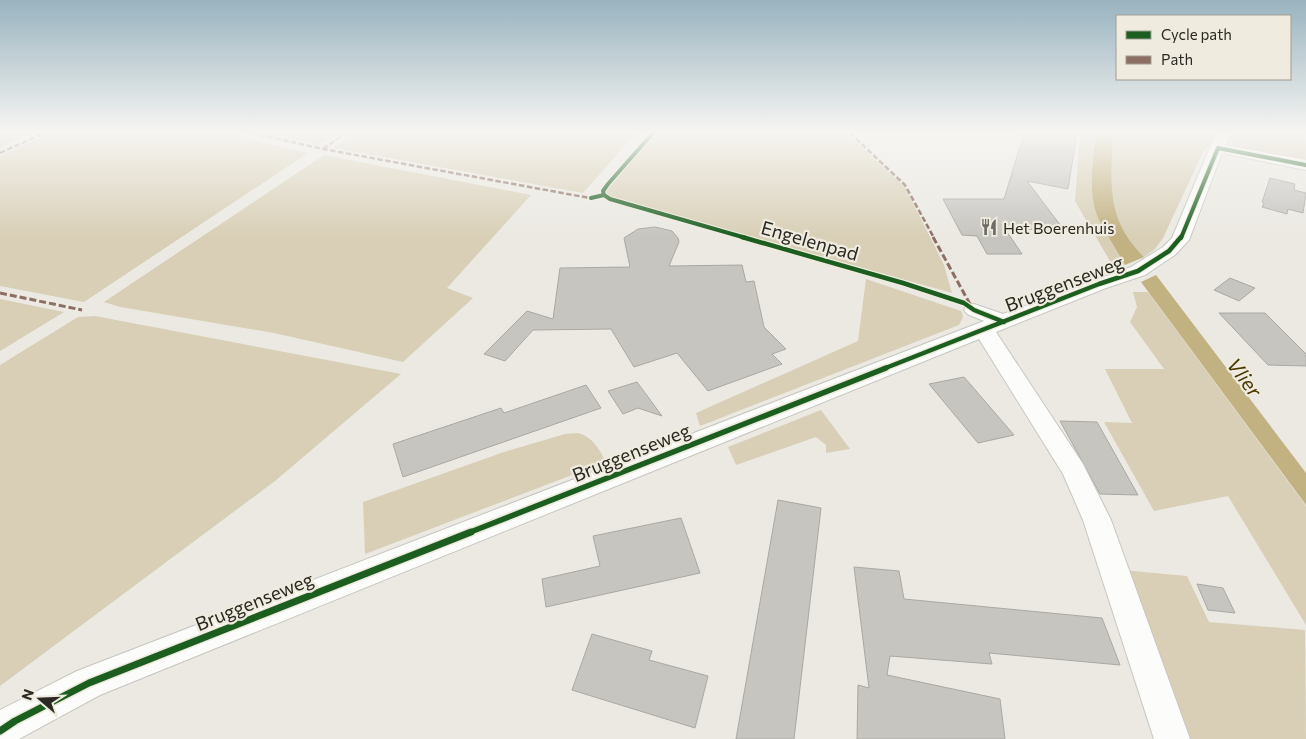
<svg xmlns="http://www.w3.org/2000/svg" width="1306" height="739" font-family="Commissioner,sans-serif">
<rect width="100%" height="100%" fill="#ebe9e2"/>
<path fill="#d8cfb6" d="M0 133H34L0 148Z
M51 133H224L308 153 84 302 0 286V156Z
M264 133H337L319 145Z
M355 133H636L583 193 333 148Z
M655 133H846L905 187 944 265 952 293 609 197 606 193V189Z
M1080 133H1096C1093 161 1087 191 1098 218 1106 234 1116 249 1125 265L1110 261 1075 201Z
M1107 133H1306V160L1234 146 1232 141H1216L1204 150 1163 238 1155 249 1144 257C1131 245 1121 232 1116 215L1111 218Z
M324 155 531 195 447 288 473 298 403 362 274 333 120 307 104 302Z
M866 279 961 311 963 317 959 325 700 426 696 413 858 341Z
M1133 292H1148L1306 506V625L1228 496 1154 511 1104 422 1132 423 1105 369H1164L1130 322 1137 307Z
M0 299 64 312 0 351Z
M95 316 401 374 275 481 0 686V365L78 317Z
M821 410 850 449 826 453V445L816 437 736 465 728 447Z
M578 433C593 437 599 449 606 462L365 554 363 502 504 452 565 434Z
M1122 570 1187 576 1209 622 1305 630 1306 739H1186Z"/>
<path fill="#c2b181" d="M1096 133H1113C1111 183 1105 219 1144 257L1125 265C1116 249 1106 234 1098 218 1087 191 1093 160 1096 133Z
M1156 275 1306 473V505L1141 282Z"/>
<path fill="#c7c5c0" stroke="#aaa8a3" d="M1024 133H1077L1068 189 1027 181 1064 230 1005 229 1022 254H987L977 236 962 235 943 199H1004Z
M1270 178 1295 184 1294 190 1306 193 1303 213 1288 209 1287 214 1262 207 1264 203 1262 202Z
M655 227 672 231 678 238 679 242 669 266 742 265 746 282 754 281 764 327 786 349 772 354 782 364 708 391 677 353 634 367 611 329 533 330 505 361 484 354 527 311 553 319 560 268 630 267 624 238 638 229Z
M1230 278 1255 288 1239 301 1214 290Z
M1219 313H1265L1306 354V366L1268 365Z
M964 377 983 399 1014 435 978 443 929 384Z
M637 382 662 416 638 408 623 414 608 391Z
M586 385 601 408 403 477 393 444 501 408 504 413Z
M1060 421 1097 422 1138 495 1100 494Z
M778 500 821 508 794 739H736Z
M681 518 700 573 546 607 542 579 600 566 593 536Z
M854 567 899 571 904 599 1102 618 1120 665 989 653 992 664 890 656 887 675 1000 699 1005 739H857L858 685 869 688Z
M1197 584 1223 588 1235 613 1208 610Z
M592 634 652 651 649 660 708 676 695 728 572 690Z"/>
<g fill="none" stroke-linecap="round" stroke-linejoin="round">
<g stroke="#c8c6c0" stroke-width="2">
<path id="minor" d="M1216 133H1230L1226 145 1306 160V170L1222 153 1189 240 1175 255 1145 275 1106 288 996 332 1083 464 1111 520 1190 739H1154L1083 520 1063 474 979 339 100 695 19 739H0V710L77 671 984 321 967 314 964 310 967 306 974 304 1003 314 1131 267 1163 247 1172 238Z"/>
</g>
<use href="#minor" fill="#fcfcfb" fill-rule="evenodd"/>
<path stroke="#8d6e63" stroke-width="2.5" stroke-dasharray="5.5 2.5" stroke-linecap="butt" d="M252 133 323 149 595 199
M850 133 905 185 934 238
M323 149 346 133
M0 153 44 133"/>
<path stroke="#8d6e63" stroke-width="3" stroke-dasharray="7 3" stroke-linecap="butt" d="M933 237 971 306
M0 293 82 310"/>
<g stroke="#efebde" stroke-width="6">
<path id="cycleway-far3" d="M604 195 603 191 608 184 653 133
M591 198 604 195 610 199 746 238
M1181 238 1218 148 1306 165"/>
</g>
<g stroke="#efebde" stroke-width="7">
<path id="cycleway-far2" d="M742 237 903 283 964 303 974 310 1004 322
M883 369 1099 284 1138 271 1169 251 1181 237"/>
</g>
<g stroke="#efebde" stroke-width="9">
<path id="cycleway-far1" d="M468 533 886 368"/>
</g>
<g stroke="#efebde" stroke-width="10">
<path id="cycleway" d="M0 731 15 721 89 683 471 532"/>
</g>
<use href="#cycleway-far3" stroke="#1b5e20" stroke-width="4"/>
<use href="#cycleway-far2" stroke="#1b5e20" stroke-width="4.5"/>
<use href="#cycleway-far1" stroke="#1b5e20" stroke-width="5.5"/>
<use href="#cycleway" stroke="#1b5e20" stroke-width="7"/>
</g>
<linearGradient id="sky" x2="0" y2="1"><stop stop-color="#99b3bf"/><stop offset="0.56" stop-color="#f6f5f2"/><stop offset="1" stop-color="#f6f5f2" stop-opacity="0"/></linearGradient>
<rect width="1306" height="236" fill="url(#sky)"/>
<defs>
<g id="restaurant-bare" transform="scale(1.35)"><path d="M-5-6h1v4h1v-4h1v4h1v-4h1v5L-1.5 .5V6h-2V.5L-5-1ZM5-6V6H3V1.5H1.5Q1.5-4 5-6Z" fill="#6e6c66" stroke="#efebde" stroke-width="2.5" paint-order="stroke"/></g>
</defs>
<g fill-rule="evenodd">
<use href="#restaurant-bare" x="989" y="227"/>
</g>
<g text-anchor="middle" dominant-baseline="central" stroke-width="4.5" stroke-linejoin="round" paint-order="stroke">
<g font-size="16" fill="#2b2924" stroke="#efebde" text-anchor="start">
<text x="1003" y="227">Het Boerenhuis</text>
</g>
<g font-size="19" fill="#2b2924" stroke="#efebde">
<text transform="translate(810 240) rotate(16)">Engelenpad</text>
<text transform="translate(1064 283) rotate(-21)">Bruggenseweg</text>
<text transform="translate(631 452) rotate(-22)">Bruggenseweg</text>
<text transform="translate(254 601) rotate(-22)">Bruggenseweg</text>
</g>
<g font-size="20" font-style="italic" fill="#483800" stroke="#efebde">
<text transform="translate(1245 377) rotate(53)">Vlier</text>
</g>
</g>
<rect x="1116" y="15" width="175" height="65" fill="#efebde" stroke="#a19d94"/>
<rect x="1126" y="31" width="25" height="8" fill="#1b5e20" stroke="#a19d94"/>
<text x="1161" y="40" font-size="15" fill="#2b2924">Cycle path</text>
<rect x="1126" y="56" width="25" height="8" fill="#8d6e63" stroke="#a19d94"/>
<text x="1161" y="65" font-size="15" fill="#2b2924">Path</text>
<g transform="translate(40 699) rotate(289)" stroke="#efebde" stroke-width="4" paint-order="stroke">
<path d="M0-4L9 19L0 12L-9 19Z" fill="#2b2924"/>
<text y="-8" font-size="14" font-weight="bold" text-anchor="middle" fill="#2b2924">N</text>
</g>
</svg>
